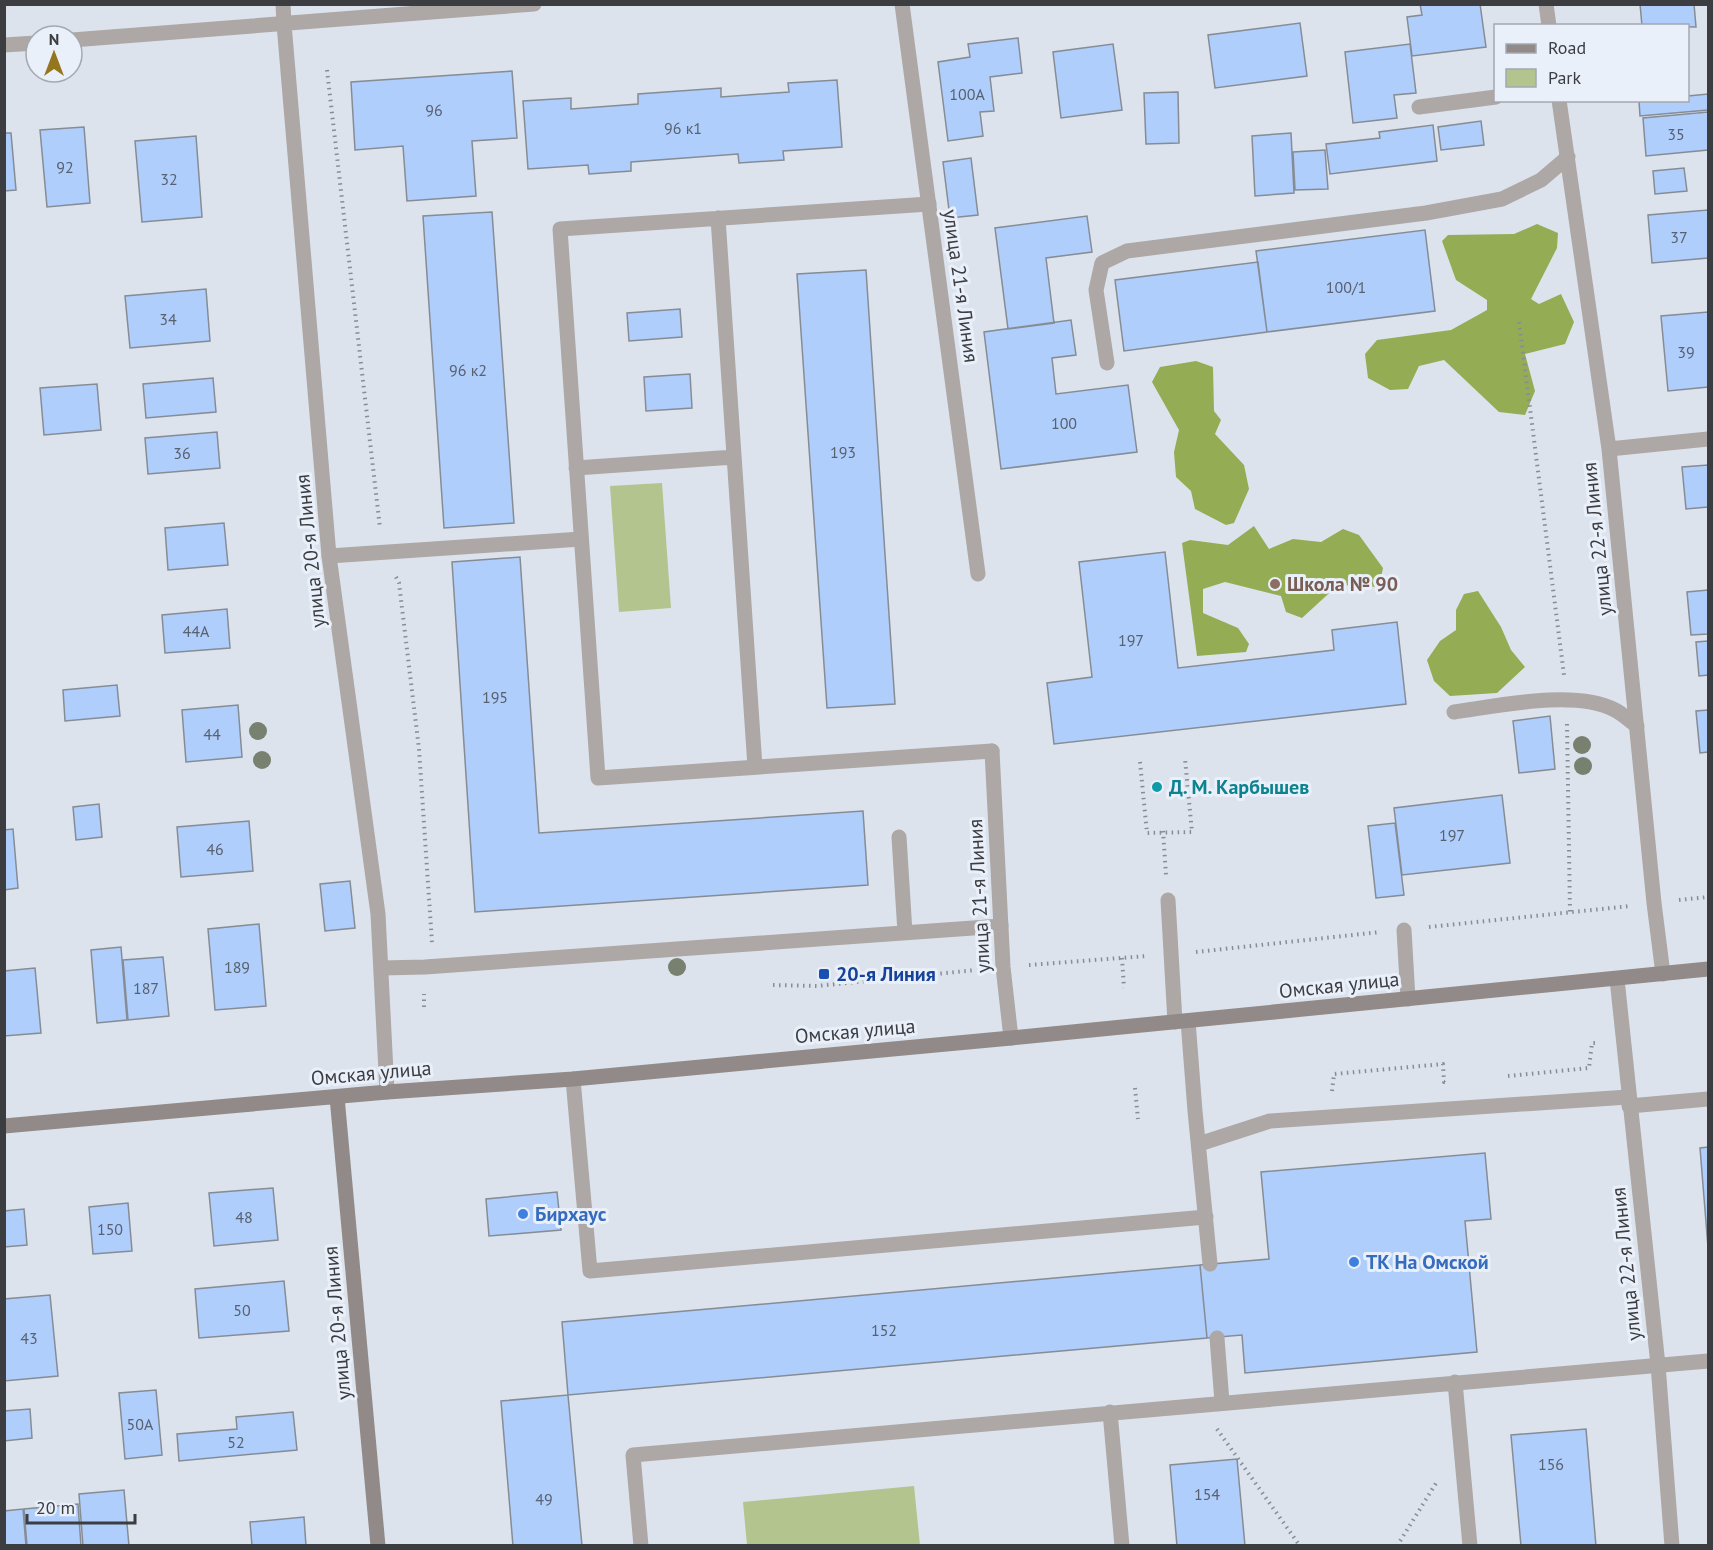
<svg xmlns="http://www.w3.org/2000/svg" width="1713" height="1550" font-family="'PT Sans',sans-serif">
<rect width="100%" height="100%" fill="#dce3ed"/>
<path fill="#b3c48e" d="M662 483 671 608 619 612 610 486Z
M914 1486 920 1545H747L743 1502Z"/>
<path fill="#94ac53" d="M1537 224 1558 233 1557 248 1531 299 1539 304 1561 294 1574 322 1565 344 1525 354 1535 391 1525 415 1499 412 1444 360 1419 366 1408 389 1390 390 1368 378 1365 354 1377 340 1451 330 1487 310V300L1456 280 1442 241 1448 235 1514 234Z
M1196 361 1213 367 1214 411 1221 420 1215 434 1244 465 1249 489 1234 523 1226 525 1195 509 1191 491 1176 477 1174 452 1179 430 1152 382 1160 367Z
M1254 526 1269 549 1293 539 1321 542 1343 529 1359 535 1383 568 1379 587 1338 585 1302 618 1286 612 1281 596 1225 582 1203 589V613L1238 628 1249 644 1246 652 1197 656 1182 543 1190 540 1228 545Z
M1478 591 1501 627 1511 650 1525 667 1497 693 1450 696 1434 681 1427 660 1440 641 1456 630V610L1464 594Z"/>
<path fill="#afcefb" stroke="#868c95" stroke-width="1.5" d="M1420 4H1480L1486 47 1412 56 1407 17 1422 15Z
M1640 4H1694L1696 27 1642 26Z
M1300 23 1307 76 1215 88 1208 35Z
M1018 38 1022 73 990 77 994 111 980 112 983 136 948 141 938 62 970 57 968 44Z
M1113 44 1122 110 1061 118 1053 52Z
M1410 44 1416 93 1394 95 1397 118 1353 123 1345 52Z
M512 71 517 138 472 141 476 196 407 201 403 146 355 150 351 82Z
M837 80 842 147 783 151 784 160 739 163 738 154 631 162V171L589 174 588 165 528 169 523 101 571 98V109L638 104V94L721 88V97L789 92 788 83Z
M1178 92 1179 143 1146 144 1144 93Z
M1708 94V110L1640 116 1639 101 1688 100V96Z
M1708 112V150L1646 156 1643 118Z
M1481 121 1484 145 1441 150 1438 127Z
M1433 125 1437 161 1330 174 1326 144 1380 138 1379 132Z
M84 127 90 203 47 207 40 130Z
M4 133H11L16 190 4 191Z
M1291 133 1294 193 1255 196 1252 136Z
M196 136 202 217 142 222 135 141Z
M1325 150 1328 189 1295 190 1293 152Z
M971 158 978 215 950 218 943 162Z
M1684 168 1687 191 1655 194 1653 171Z
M1708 210V258L1652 263 1648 215Z
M492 212 514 523 444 528 423 216Z
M1087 216 1092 252 1046 258 1054 323 1008 329 995 228Z
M1425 230 1435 311 1267 332 1256 251Z
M1258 262 1267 332 1124 351 1115 280Z
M866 270 895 704 827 708 797 274Z
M206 289 210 341 130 348 125 296Z
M680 309 682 337 629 341 627 313Z
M1708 312V387L1668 391 1661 316Z
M1071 320 1076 355 1052 358 1056 394 1128 385 1137 452 1001 469 984 332Z
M690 374 692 408 646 411 644 377Z
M213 378 216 412 146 418 143 384Z
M97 384 101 430 44 435 40 388Z
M217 432 220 468 148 474 145 438Z
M1708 465V507L1686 509 1682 467Z
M224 523 228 565 168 570 165 528Z
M1165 552 1178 668 1334 650 1332 630 1397 622 1406 704 1054 744 1047 683 1092 677 1079 562Z
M520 557 539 833 863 811 868 885 475 912 452 562Z
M1708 590V634L1691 635 1687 592Z
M227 609 230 648 165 653 162 615Z
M1708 641V675L1699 676 1696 642Z
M117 685 120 716 65 721 63 690Z
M238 705 242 757 186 762 182 710Z
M1708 710V752L1700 753 1696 711Z
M1550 716 1555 769 1519 773 1513 721Z
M1502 795 1510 863 1402 875 1394 808Z
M99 804 102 837 76 840 73 807Z
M249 821 253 871 181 877 177 827Z
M1395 823 1404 895 1376 898 1368 826Z
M13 829 18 888 4 890V830Z
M350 881 355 928 325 931 320 884Z
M259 924 266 1006 215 1010 208 929Z
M121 947 127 1020 97 1023 91 950Z
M163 957 169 1016 128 1020 123 960Z
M35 968 41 1033 4 1036V971Z
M1708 1147V1247L1700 1148Z
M1485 1153 1491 1219 1465 1221 1477 1352 1245 1373 1242 1335 1207 1338 1200 1265 1269 1259 1261 1172Z
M273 1188 278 1240 214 1246 209 1193Z
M557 1192 561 1230 489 1236 486 1199Z
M128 1203 132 1251 93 1254 89 1207Z
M24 1209 27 1245 4 1247V1211Z
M1200 1265 1207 1338 568 1395 562 1322Z
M284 1281 289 1331 199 1338 195 1289Z
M50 1295 58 1376 4 1381V1299Z
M156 1390 162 1455 125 1459 119 1393Z
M568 1395 582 1546H513L501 1401Z
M30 1409 32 1438 4 1441V1411Z
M293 1412 297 1450 179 1461 177 1434 237 1429 236 1417Z
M1586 1429 1596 1546H1521L1511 1435Z
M1237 1459 1245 1546H1177L1170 1465Z
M124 1490 129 1546H83L79 1494Z
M78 1504 81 1546H27L24 1509Z
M23 1509 26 1546H4V1511Z
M304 1517 306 1546H252L250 1522Z"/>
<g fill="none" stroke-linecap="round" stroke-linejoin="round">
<path stroke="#888d94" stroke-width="4" stroke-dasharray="1.5 4.5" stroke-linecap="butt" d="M327 70 380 528
M1519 322 1564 675
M396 577 399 583 419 749 432 943
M1567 724 1570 912
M1140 762 1147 833 1192 832 1185 759
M1163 831 1166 875
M1679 900 1708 897
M1429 927 1630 906
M1196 952 1380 932
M1122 958 1124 988
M1029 965 1147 956
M773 985 817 986 976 970
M424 1007V994
M1508 1076 1589 1068 1592 1043H1598
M1135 1088 1138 1119
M1332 1091 1334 1074 1443 1064 1444 1082H1447
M1217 1429 1300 1546
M1397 1546 1438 1480"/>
<path stroke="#ada7a6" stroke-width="15" d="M1419 107 1496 97
M929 204 560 229 598 778 992 751
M718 218 755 767
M1107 363 1096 290 1102 263 1127 251 1426 213 1502 199 1541 180 1568 157
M576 468 734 457
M329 556 581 539
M1454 712C1498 706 1575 689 1615 710 1623 714 1630 721 1637 726
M899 837 905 933
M1168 900 1175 1022
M1404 930 1408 999
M382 968 425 967 1001 926
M1188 1021 1195 1111 1210 1264
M573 1079 590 1271 1206 1217
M1629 1106 1708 1099
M1199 1144 1270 1121 1628 1097
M1217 1338 1222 1402
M1455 1382 1470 1546
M1110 1412 1122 1546
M641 1546 633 1455 1708 1361"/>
<path stroke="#ada7a6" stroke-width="15" d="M283 4 284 24
M902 4 978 574
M1546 4 1549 26
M1559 100 1609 449 1654 903 1663 974
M1609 449 1708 439
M992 751 1003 967 1011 1038
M1617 979 1658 1365 1672 1546"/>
<path stroke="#ada7a6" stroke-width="15" d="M284 24 329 556 378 914 387 1092
M72 40 534 4
M4 45 36 43"/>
<path stroke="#928a88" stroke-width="15" d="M337 1097 378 1546
M4 1126 387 1092 573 1079 1011 1038 1708 969"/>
</g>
<g fill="#788070">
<circle cx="258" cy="731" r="9"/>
<circle cx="1582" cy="745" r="9"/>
<circle cx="262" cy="760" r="9"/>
<circle cx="1583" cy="766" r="9"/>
<circle cx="677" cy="967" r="9"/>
</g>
<circle fill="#8d6e63" stroke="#eaf0fa" stroke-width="2" cx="1275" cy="584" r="6"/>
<circle fill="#0f9aa8" stroke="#eaf0fa" stroke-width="2" cx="1157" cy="787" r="6"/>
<rect fill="#1a4fb4" stroke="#eaf0fa" stroke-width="2" x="818" y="968" width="12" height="12" rx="3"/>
<g fill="#3f7fe0" stroke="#eaf0fa" stroke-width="2">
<circle cx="523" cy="1214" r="6"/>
<circle cx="1354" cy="1262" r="6"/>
</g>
<g text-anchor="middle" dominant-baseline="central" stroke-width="6" stroke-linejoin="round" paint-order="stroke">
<g font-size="16" fill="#586170">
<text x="967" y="94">100А</text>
<text x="434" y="110">96</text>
<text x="683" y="128">96 к1</text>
<text x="1676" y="134">35</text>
<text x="65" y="167">92</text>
<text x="169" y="179">32</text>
<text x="1679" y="237">37</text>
<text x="1346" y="287">100/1</text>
<text x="168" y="319">34</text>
<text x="1686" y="352">39</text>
<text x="468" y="370">96 к2</text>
<text x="1064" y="423">100</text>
<text x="843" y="452">193</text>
<text x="182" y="453">36</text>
<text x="196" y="631">44А</text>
<text x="1131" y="640">197</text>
<text x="495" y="697">195</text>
<text x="212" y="734">44</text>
<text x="1452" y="835">197</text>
<text x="215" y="849">46</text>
<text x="237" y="967">189</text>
<text x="146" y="988">187</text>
<text x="244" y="1217">48</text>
<text x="110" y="1229">150</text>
<text x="242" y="1310">50</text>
<text x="884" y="1330">152</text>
<text x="29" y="1338">43</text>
<text x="140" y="1424">50А</text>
<text x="236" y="1442">52</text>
<text x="1551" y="1464">156</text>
<text x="1207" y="1494">154</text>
<text x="544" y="1499">49</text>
</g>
<g font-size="20" fill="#3b3d41" stroke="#eaf0fa">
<text transform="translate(961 286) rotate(82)">улица 21-я Линия</text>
<text transform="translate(1597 539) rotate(-96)">улица 22-я Линия</text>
<text transform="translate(310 551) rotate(-96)">улица 20-я Линия</text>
<text transform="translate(979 896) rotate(-93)">улица 21-я Линия</text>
<text transform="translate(1339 985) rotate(-6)">Омская улица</text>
<text transform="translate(855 1031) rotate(-5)">Омская улица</text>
<text transform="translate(371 1073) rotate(-5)">Омская улица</text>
<text transform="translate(1626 1264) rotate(-96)">улица 22-я Линия</text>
<text transform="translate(337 1323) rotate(-95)">улица 20-я Линия</text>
</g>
<g font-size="20" font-weight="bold" fill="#785e54" stroke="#eaf0fa" text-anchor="start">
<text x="1287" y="584">Школа № 90</text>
</g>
<g font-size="20" font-weight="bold" fill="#0d838f" stroke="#eaf0fa" text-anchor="start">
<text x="1169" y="787">Д. М. Карбышев</text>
</g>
<g font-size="20" font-weight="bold" fill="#164399" stroke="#eaf0fa" text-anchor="start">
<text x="836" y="974">20-я Линия</text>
</g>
<g font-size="20" font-weight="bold" fill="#366cbe" stroke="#eaf0fa" text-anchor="start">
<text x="535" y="1214">Бирхаус</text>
<text x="1366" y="1262">ТК На Омской</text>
</g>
</g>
<rect width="1713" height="1550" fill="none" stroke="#3b3d41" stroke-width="12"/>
<rect x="1494" y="24" width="195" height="78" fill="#eaf0fa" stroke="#a4a8b0" stroke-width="1.5"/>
<rect x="1506" y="44" width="30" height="9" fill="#928a88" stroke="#a4a8b0" stroke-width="1.5"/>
<text x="1548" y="54" font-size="18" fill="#3b3d41">Road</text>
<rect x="1506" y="69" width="30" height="18" fill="#b3c48e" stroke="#a4a8b0" stroke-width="1.5"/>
<text x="1548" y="84" font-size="18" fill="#3b3d41">Park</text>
<g transform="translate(54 54)"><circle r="28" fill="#eaf0fa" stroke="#a4a8b0" stroke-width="1.5"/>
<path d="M0-4.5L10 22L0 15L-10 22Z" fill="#94761d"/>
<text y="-9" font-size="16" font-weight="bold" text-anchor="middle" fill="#3b3d41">N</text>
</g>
<path d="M27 1514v9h108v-9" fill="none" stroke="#3b3d41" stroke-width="3"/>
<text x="36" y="1514" font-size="18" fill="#3b3d41" stroke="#eaf0fa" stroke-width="4.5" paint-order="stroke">20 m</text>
</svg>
